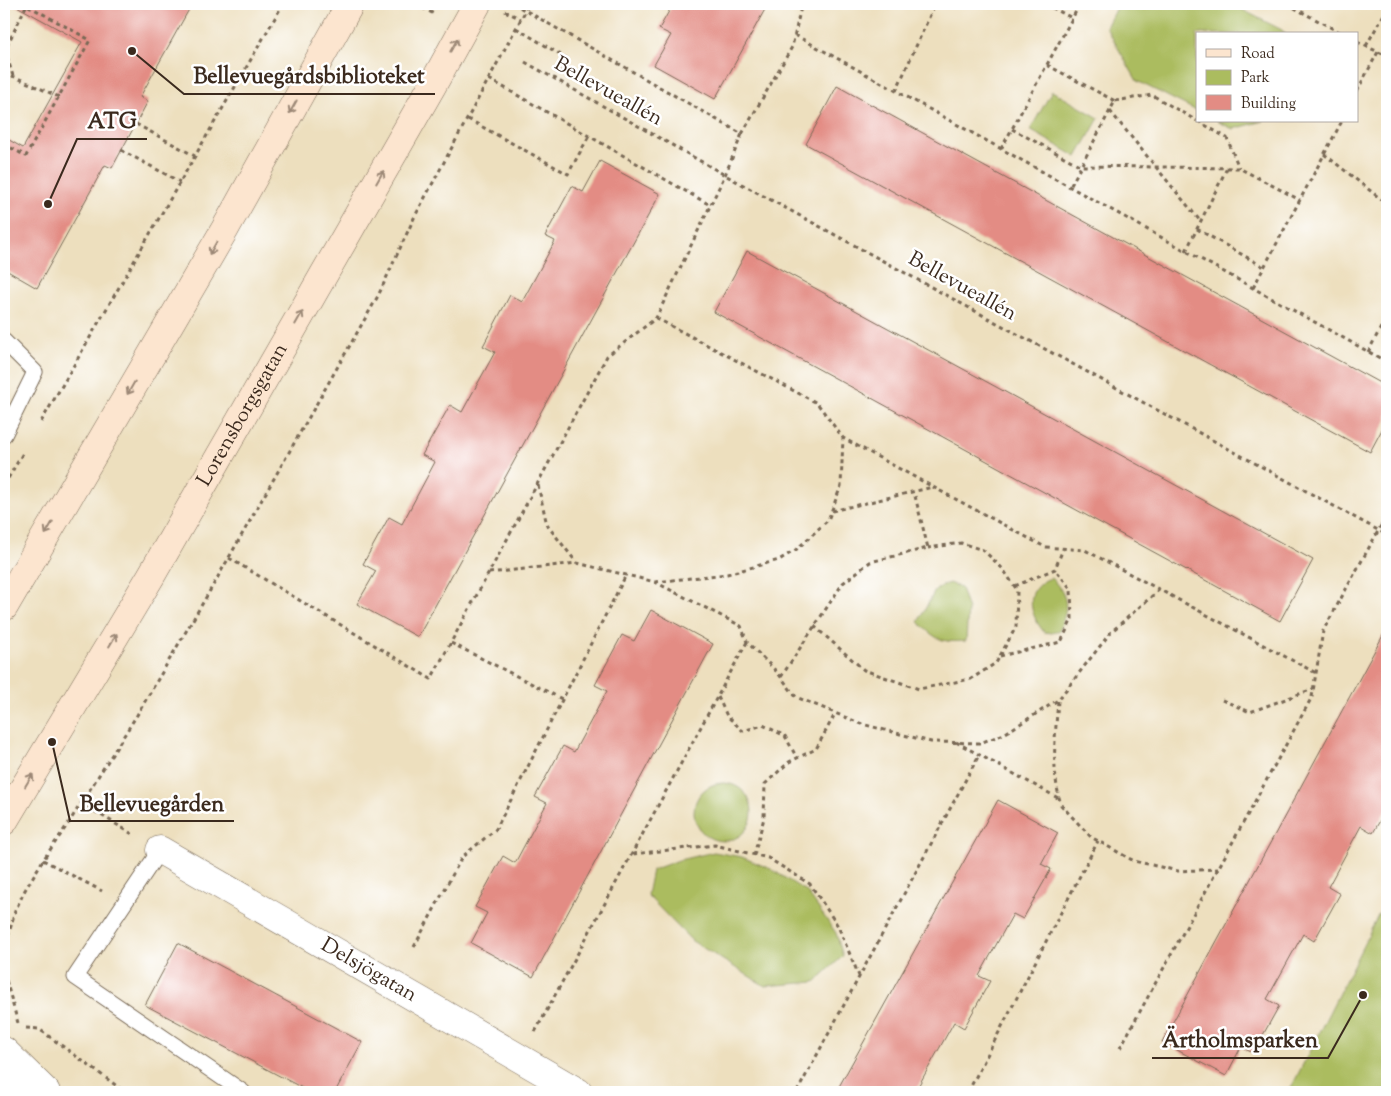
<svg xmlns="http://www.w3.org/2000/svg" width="1391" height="1096" font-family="'Sorts Mill Goudy',serif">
<rect width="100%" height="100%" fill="#fff"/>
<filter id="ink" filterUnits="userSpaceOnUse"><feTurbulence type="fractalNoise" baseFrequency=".02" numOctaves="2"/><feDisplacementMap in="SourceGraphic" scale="10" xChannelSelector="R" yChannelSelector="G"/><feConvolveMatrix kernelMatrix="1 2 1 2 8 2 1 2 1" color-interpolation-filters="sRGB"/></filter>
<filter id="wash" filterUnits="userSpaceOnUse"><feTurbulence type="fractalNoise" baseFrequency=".0096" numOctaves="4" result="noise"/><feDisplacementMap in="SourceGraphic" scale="20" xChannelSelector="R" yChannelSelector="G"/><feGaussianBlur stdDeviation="1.12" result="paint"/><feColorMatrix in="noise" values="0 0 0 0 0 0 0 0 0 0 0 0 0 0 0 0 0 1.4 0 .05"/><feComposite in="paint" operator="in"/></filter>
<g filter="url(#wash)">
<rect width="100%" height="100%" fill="#eddfbe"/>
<path fill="#abbc5f" stroke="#73733e" d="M1118 4H1231L1282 30 1285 34H1197V111L1137 81 1106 27Z
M1052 91 1099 118 1077 157 1030 130Z
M1217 121H1264L1233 129Z
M1051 578C1069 596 1069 607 1059 631L1052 633 1044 632C1033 619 1024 597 1040 584 1043 581 1048 579 1051 578Z
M949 583 961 588 968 610 966 641C940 643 936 639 918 622L936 589Z
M694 812a29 29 0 1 1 58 0a29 29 0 1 1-58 0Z
M714 852 742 857 771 869 807 892 836 933 843 956 815 982 765 986 692 941 647 895 652 870 679 860Z
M1387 898V1092H1289Z"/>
<g id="blocks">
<path fill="#e38c84" d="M13 4H192L140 97 148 101 112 168 105 165 37 288 4 269V137L23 148 82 42Z
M673 4H768L715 99 654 65 671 35 659 29Z
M837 86 1387 387V420L1370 452 806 144Z
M600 161 660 194 418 637 357 604 376 571 363 564 389 517 402 524 435 462 422 455 450 405 462 412 495 352 483 346 510 295 522 302 555 241 545 236 572 186 583 192Z
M747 251 1313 560 1280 621 714 312Z
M651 610 713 644 533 977 471 943 487 913 475 907 503 856 515 863 547 803 535 797 563 746 574 752 607 691 595 685 622 635 634 641Z
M1387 628V808L1373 833 1361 826 1328 887 1340 894 1314 941 1303 934 1267 999 1279 1006 1253 1053 1241 1047 1226 1076 1162 1042Z
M998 800 1058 833 1041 864 1051 869 1023 919 1013 914 979 976 990 981 964 1028 954 1022 915 1092H836Z
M178 943 362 1042 335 1092H310L145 1005Z"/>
</g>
</g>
<g filter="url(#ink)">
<use href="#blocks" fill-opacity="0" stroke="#796956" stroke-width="1"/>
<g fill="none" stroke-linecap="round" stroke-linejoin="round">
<g stroke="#796956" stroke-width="17">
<path id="service" d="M4 341 35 372 4 435
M160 850 75 977 243 1092"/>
</g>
<g stroke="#796956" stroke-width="29">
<g id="minor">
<path id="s1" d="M160 850 578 1092"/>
</g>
</g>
<g stroke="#796956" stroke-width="29">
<path id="tertiary" d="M4 1051 46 1092
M4 1085 19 1092"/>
</g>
<g stroke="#796956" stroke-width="29">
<g id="secondary">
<path d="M4 607 225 229 350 4"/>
<path id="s2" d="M4 821 151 576 432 86 477 4"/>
</g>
</g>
<path stroke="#796956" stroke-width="3" stroke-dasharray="4 4" stroke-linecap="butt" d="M415 4 436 15
M1045 4 1072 18
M1287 4 1343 34
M505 11 521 19
M516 28 566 58 555 79
M795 35 1387 362
M1357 42 1387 56
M1366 46 1387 9
M525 62 725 175 1387 535
M1047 65 1115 101 1070 187
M13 76 5 50 27 4
M4 79 13 76 59 97
M489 79 710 205
M896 91 935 4
M1357 91 1378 52
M1115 101 1152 95 1197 121
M1110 111 1201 222
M468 119 568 174 589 136
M1198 121 1227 138 1239 168
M136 124 195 156
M1012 129 1081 166 1239 168 1300 200
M742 134 792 47 800 11 804 4
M4 144 26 156 90 40 25 4
M1001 149 1080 4
M121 150 180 182
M1324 154 1387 204
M1197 229 1264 267
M1186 251 1227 168
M1253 288 1342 121
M656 318 817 403 843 438 933 487 1045 547 1085 550 1316 673
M1368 352 1387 316
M41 422 283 4
M4 485 23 453
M538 485 547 525 577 563
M832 511 933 487
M229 558 431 679 607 356 656 318 725 175 742 134 514 4
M489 573 577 563 655 582 741 626 747 642 778 673 796 697 862 724 931 742 980 743 1004 734 1058 700 1111 632 1160 589
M655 582 727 574 779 560 797 549 828 520 841 486 843 438
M1015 586 1055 569 1063 549
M814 626 864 670 919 689 971 679 996 663 1016 627 1017 590 1003 569 983 550 961 543 928 548
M451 643 562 699
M1000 656 1061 642 1072 619 1071 589 1055 569
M781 677 843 583 870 562 928 548 914 492
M718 697 727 716 743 731 763 725 785 736 797 758
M1222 700 1250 712 1313 689
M1058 701C1055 738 1051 768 1061 805L1091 837 1134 861 1178 871 1218 869
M956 742 1058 798
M81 803 134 835
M633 854 715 845 768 858 810 884 838 926 859 976
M754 855 764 818 765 784 789 762 816 749 835 714
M43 860 102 891
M414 947 462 857 496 829 626 575
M4 952 15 911 25 890 43 860 68 824 137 715 215 582 378 296 414 218 529 4
M4 973 18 1023
M26 1028 39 1029 125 1092
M535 1032 747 642
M1120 1048 1312 697 1323 631 1387 515
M797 1092 979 755
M968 1092 1098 841"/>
<use href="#service" stroke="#fff" stroke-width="15"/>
<use href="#minor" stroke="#fff" stroke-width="28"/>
<use href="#tertiary" stroke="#fff" stroke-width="28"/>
<use href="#secondary" stroke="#fce5cf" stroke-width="28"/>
</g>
<defs><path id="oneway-shaft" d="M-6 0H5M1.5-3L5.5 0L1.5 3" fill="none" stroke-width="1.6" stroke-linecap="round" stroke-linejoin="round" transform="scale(1.25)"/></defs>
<g stroke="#9c8876">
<use href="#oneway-shaft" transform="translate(454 45) rotate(-61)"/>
<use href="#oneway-shaft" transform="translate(293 107) rotate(119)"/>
<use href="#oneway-shaft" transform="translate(380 177) rotate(-60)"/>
<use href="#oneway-shaft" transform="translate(213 248) rotate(120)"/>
<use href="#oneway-shaft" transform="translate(299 318) rotate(-60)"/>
<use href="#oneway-shaft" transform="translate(131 388) rotate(120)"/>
<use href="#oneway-shaft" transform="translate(49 528) rotate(120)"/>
<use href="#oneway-shaft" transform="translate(113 640) rotate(-59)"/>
<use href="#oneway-shaft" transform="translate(29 780) rotate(-59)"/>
</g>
</g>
<g text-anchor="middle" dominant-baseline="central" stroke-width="5" stroke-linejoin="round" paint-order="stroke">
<g font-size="21" fill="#3b2a1e" stroke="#fff">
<text transform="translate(608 92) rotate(29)">Bellevueallén</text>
<text transform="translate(962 287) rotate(29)">Bellevueallén</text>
<text stroke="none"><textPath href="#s2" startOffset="471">Lorensborgsgatan</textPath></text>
<text stroke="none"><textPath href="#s1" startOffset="241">Delsjögatan</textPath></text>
</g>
</g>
<path fill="none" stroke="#3b2a1e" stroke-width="2" d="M132 51L184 94H435M48 204L77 139H147M52 742L70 821H234M1363 995L1328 1058H1152"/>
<g fill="#3b2a1e" stroke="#fff" stroke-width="2">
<circle cx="132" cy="51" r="5"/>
<circle cx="48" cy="204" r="5"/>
<circle cx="52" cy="742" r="5"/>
<circle cx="1363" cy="995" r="5"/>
</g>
<g font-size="22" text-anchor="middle" font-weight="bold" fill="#3b2a1e" stroke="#fff" stroke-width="5" stroke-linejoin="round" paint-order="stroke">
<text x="309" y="83">Bellevuegårdsbiblioteket</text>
<text x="112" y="128">ATG</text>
<text x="152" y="811">Bellevuegården</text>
<text x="1240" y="1047">Ärtholmsparken</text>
</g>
<rect width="1391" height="1096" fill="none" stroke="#fff" stroke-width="20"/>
<rect x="1196" y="32" width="162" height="90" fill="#ffffff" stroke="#b1aaa5"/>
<rect x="1206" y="49" width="25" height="8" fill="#fce5cf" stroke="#b1aaa5"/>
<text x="1241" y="58" font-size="15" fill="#3b2a1e">Road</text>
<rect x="1206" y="70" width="25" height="15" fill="#abbc5f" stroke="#b1aaa5"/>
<text x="1241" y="82" font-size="15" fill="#3b2a1e">Park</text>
<rect x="1206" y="95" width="25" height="15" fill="#e38c84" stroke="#b1aaa5"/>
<text x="1241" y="108" font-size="15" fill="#3b2a1e">Building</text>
</svg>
